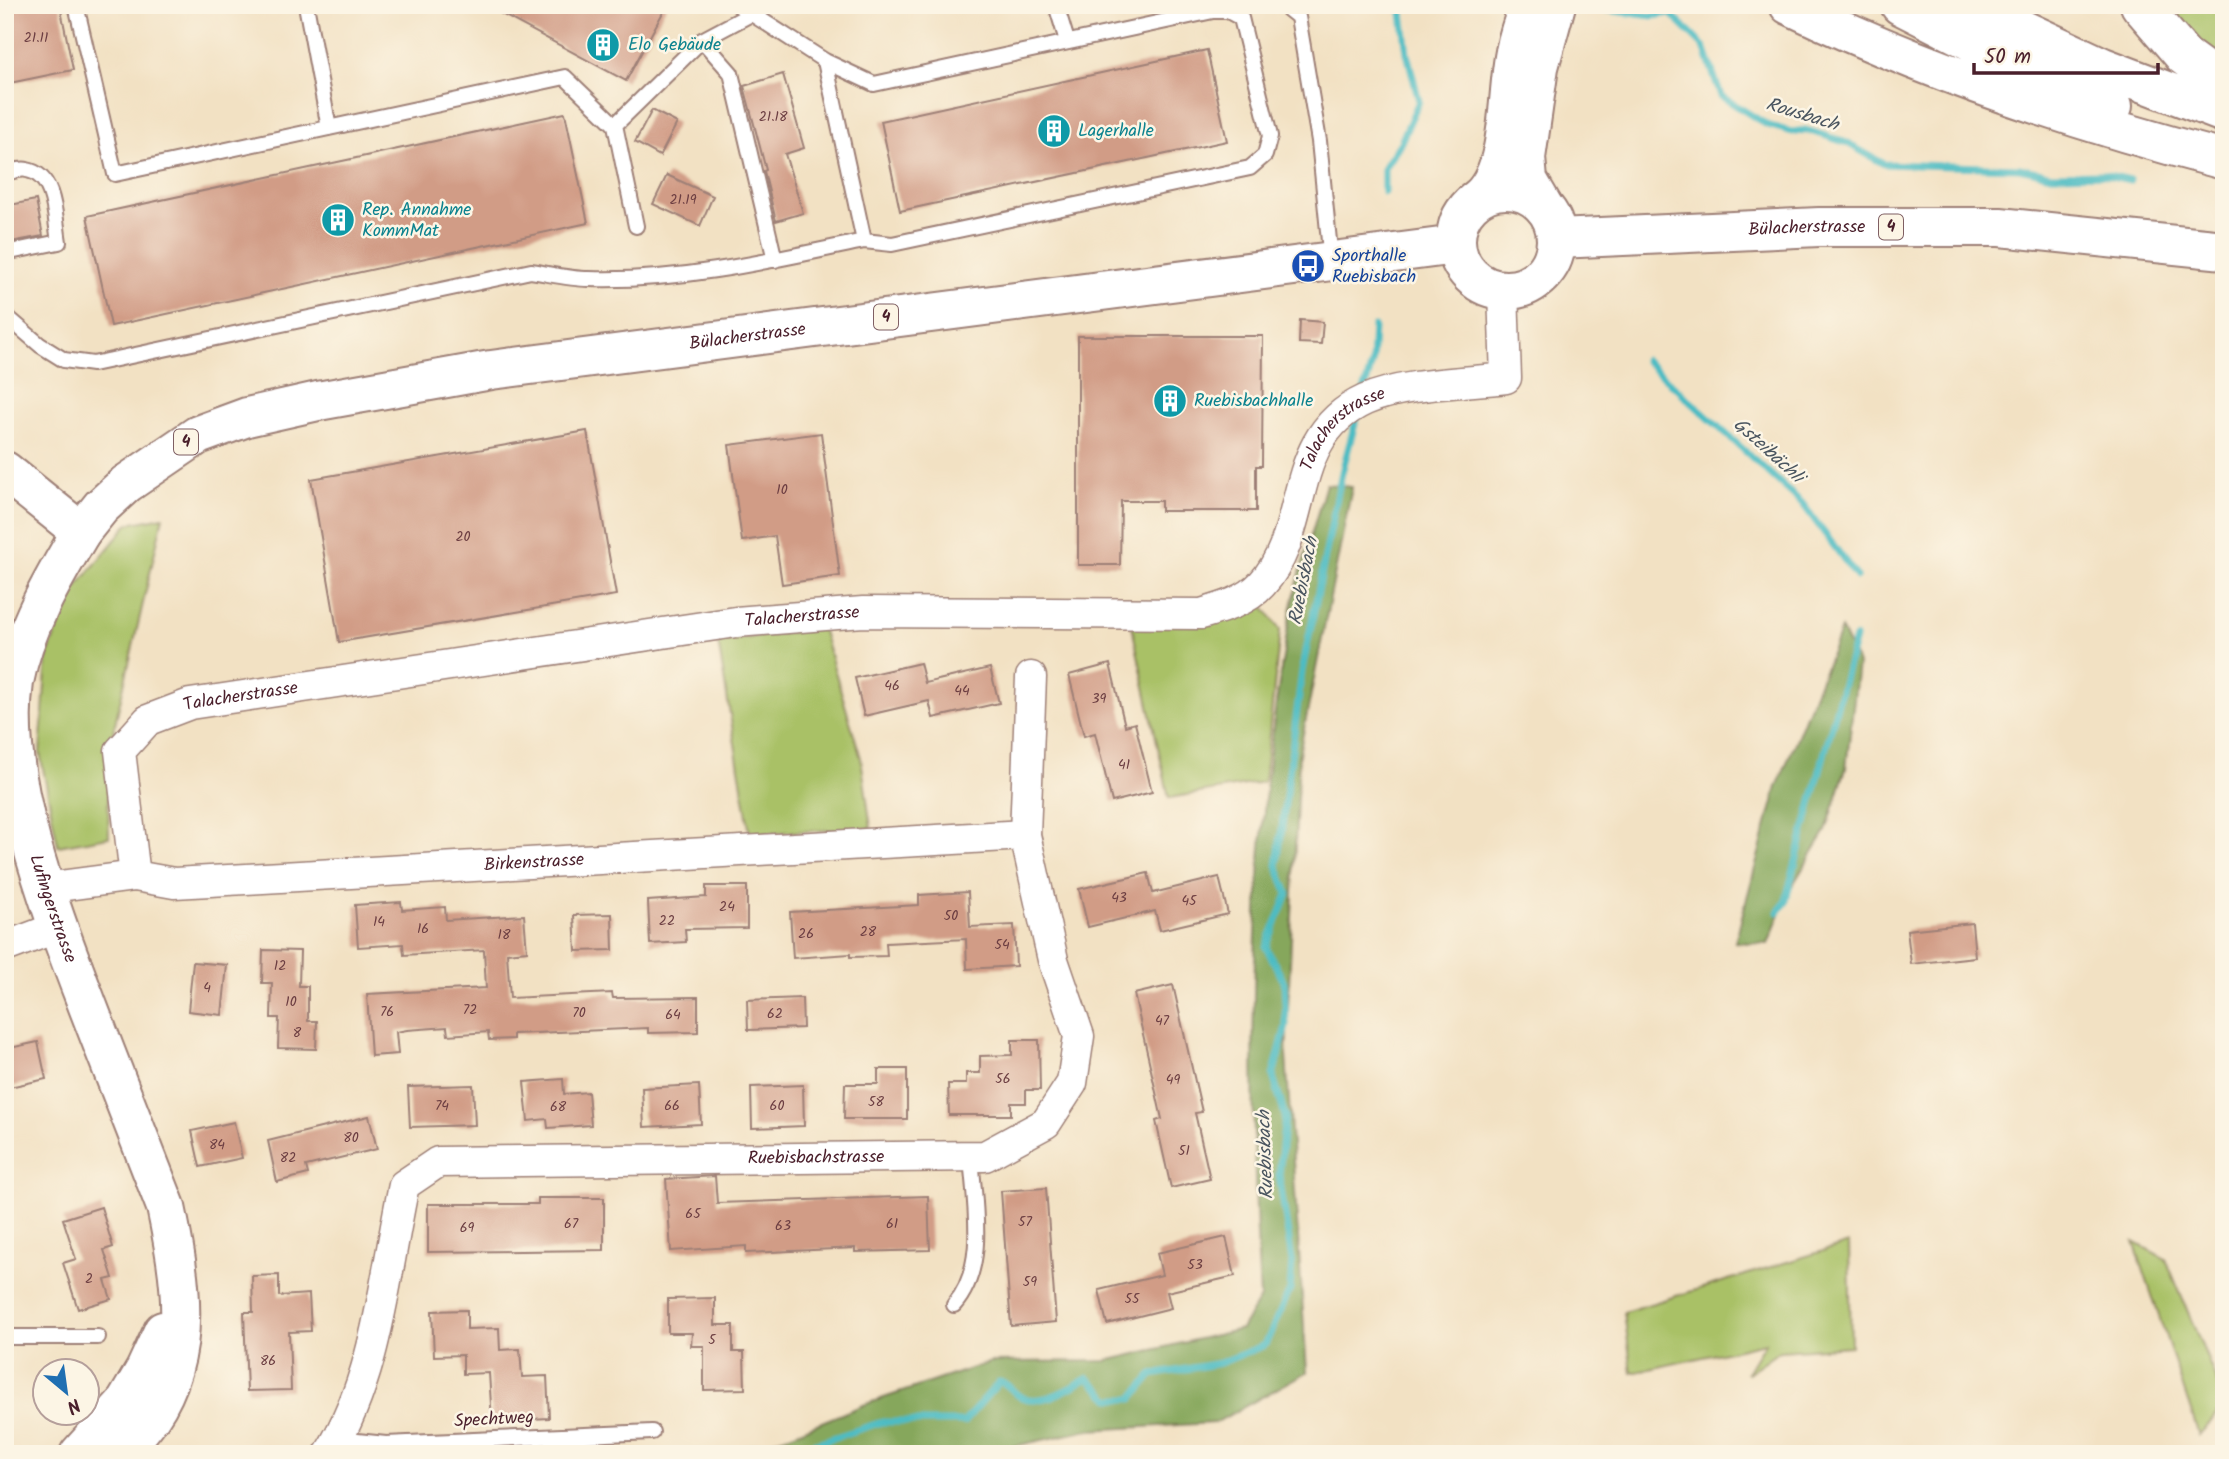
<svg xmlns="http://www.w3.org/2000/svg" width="2229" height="1459" font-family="Kalam,sans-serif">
<rect width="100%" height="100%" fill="#fcf5e5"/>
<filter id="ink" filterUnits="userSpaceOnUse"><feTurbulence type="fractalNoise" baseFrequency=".0143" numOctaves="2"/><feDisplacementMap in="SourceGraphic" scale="14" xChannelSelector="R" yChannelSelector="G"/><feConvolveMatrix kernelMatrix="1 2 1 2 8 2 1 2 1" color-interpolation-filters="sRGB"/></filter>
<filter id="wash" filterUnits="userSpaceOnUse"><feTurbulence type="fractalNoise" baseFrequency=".00686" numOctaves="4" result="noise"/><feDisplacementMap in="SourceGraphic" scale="28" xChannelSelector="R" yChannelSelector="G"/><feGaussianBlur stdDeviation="1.57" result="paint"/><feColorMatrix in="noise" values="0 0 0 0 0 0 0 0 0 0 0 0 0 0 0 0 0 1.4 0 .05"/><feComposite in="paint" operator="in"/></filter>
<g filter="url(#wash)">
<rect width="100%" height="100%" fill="#f2e1c3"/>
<path fill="#a9c166" stroke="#7a7048" stroke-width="2" d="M2150 5H2224V68Z
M163 517 107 758 109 837 58 846 40 753 47 657 70 595 128 524Z
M1260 601 1280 630 1264 782 1169 798 1132 627Z
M822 628 861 758 871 828 750 834 718 642Z
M2134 1242 2166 1259 2224 1399V1407L2199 1435Z
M1849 1243 1851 1346 1780 1351 1746 1374 1765 1343 1632 1373 1624 1312Z"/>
<path fill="#86a75b" stroke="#686343" stroke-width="2" d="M1326 484 1352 487 1299 754 1286 1055 1307 1372 1215 1423 1088 1430 979 1454H711L780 1439 866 1404 991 1362 1106 1361 1241 1329 1260 1298C1248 1075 1249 848 1288 627 1296 579 1313 531 1326 484Z
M1841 629 1858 664 1846 768 1826 831 1789 891 1768 944 1735 942 1777 787Z"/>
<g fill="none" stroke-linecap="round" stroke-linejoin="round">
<path stroke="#4dbcc3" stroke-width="7" d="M1599 9 1653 16 1670 13 1704 47 1721 96 1767 125 1792 132 1806 130 1823 135 1847 143 1884 164 2019 168 2052 175 2103 174 2130 180
M1384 192V168L1401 142 1419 101 1407 53 1401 5
M1645 360 1802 503 1857 577
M1364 391 1372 363 1374 327
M1778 912 1785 903 1855 638
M797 1454 801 1448 882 1422H964L999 1382C1010 1383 1012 1393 1021 1397 1044 1406 1069 1388 1088 1378L1110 1399H1132L1152 1375 1220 1363 1265 1345 1290 1290 1292 1261 1279 1175 1285 1116 1273 1076 1286 1026 1284 982 1266 947 1288 894 1277 866 1302 671 1342 472 1357 416"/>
</g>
<g id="blocks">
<path fill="#d19c86" d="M5 5H60L73 70 5 84Z
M485 5H667L626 81Z
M1207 50 1227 141 900 211 881 121Z
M783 74 804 148 785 154 803 213 776 221 764 171 766 170 744 86Z
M652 110 677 123 660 156 635 142Z
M565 113 588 223 111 326 87 216Z
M667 175 713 196 700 226 653 204Z
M36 200 43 236 5 243V206Z
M1300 320 1323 322 1321 344 1299 343Z
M1078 336H1263L1262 466H1256V511H1161V501H1121L1120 565H1078Z
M587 431 616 595 339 642 311 479Z
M821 433 840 576 782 584 775 536 742 541 729 445Z
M920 663 925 683 990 668 999 703 933 718 929 701 864 716 855 678Z
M1110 664 1125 726 1135 723 1152 792 1112 802 1095 733 1084 736 1069 675Z
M1148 873 1153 893 1219 877 1228 914 1160 930 1155 911 1088 927 1079 889Z
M706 886H747V928L685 929 686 942 650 944 648 901 706 897Z
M968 892 970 927 1014 925 1016 966 967 969 966 939 886 943 887 956 850 957V954L793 958 790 912 919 905V895Z
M401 902 402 910 445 907 446 920 524 915 527 951 507 953 510 998 612 993 613 998 698 997V1032L648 1033V1028L513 1034V1039L489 1040 488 1032 448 1035 447 1027 407 1030 396 1032 398 1054 371 1056 367 994 486 988 484 950 404 955 403 944 358 947 355 905Z
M612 914 613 950 576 951 574 915Z
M1972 923 1975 957 1911 964 1907 930Z
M263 950 300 951 299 986H308V1021H317L316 1049 278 1048 279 1018H271L272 983H262Z
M193 962 227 965 222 1015 188 1011Z
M1173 985 1202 1112 1195 1113 1210 1179 1171 1188 1156 1121 1162 1119 1134 994Z
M802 998 803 1028 748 1030 747 1000Z
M1012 1040H1039L1040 1090H1026V1103H1011V1115H949L948 1084H966V1073H980V1056L1012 1055Z
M38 1042 46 1079 5 1088V1049Z
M878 1069H907V1119H844L845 1084H878Z
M563 1079 564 1094 588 1092 591 1125 548 1128 547 1119 528 1121 524 1082Z
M473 1085 475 1125 410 1127 408 1087Z
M699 1085 701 1124 644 1127 642 1088Z
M803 1085 804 1126 752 1128 751 1087Z
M369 1116 377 1149 306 1166 308 1174 277 1182 268 1141Z
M234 1122 242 1158 200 1167 192 1131Z
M715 1176 717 1203 928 1196 930 1250 855 1252V1248L746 1253V1246L671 1251 666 1179Z
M1046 1188 1056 1322 1011 1326 1001 1191Z
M538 1198H604V1250L428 1252V1204H538Z
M101 1207 113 1247 104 1250 113 1278 105 1280 111 1299 78 1309 63 1263 76 1259 63 1219Z
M1226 1237 1235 1276 1167 1292 1171 1308 1107 1324 1099 1290 1162 1275 1157 1253Z
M279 1275V1296L309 1294 311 1331 289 1332 291 1390 247 1391 244 1312H253L252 1276Z
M715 1298V1325H733V1352H744L745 1389 704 1390V1346H691L692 1333H668V1299Z
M467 1310V1329L499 1328 500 1350 520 1349 522 1377 547 1376 549 1418 492 1421 489 1373 463 1374V1355L434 1356 432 1311Z"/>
</g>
</g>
<g filter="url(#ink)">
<use href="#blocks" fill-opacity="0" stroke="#9e8077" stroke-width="2"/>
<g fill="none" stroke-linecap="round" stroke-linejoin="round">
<g stroke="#9e8077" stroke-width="18">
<path id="service" d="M76 5 115 174 565 77 615 125
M306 5 329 128
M738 5 825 61 874 84 1213 11H1228L1241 18 1270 136 1265 155 1250 168 892 244 864 241 825 61
M1056 5 1067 41
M1283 5 1298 17 1319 141 1331 261
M702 40 731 73 775 260
M5 173C11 172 21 168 27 170 56 175 55 220 59 242L5 253
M636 226 615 125 702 40 749 15 754 5
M5 315 40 345 64 360 93 364 531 271C550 274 570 279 589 279 681 282 774 260 864 241
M954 1305C988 1266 974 1203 971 1156
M5 1337H98
M338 1439 386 1444 652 1432"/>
</g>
<g stroke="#9e8077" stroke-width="33">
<g id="minor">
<path id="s1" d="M135 876 120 751 148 720 190 704 736 622 863 612 1201 614C1222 608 1247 601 1262 584 1312 529 1284 437 1365 400 1404 383 1464 383 1506 378L1503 291"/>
<path id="s2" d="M44 888 135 876 174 883 1025 835"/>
<path d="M5 947 58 927"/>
<path id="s3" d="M329 1454C378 1375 385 1274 404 1185L438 1162 985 1156 1046 1123 1072 1083 1079 1036 1053 960 1025 835 1031 677"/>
</g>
</g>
<g stroke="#9e8077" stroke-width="42">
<g id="secondary">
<path id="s4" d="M81 532C53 579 24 628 14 682 0 781 52 912 87 1004 113 1072 140 1140 166 1207 181 1278 194 1353 151 1416 142 1429 130 1441 120 1454"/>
<path d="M79 1454 126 1402 145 1370 163 1331"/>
</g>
</g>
<g stroke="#9e8077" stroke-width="42">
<g id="primary">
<circle cx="1506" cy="240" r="50"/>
<path id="s5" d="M1557 239 1819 227H2000L2224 250"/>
<path id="s6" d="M5 471 81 532 101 507 126 484 198 435 247 417 318 401 491 370 1456 245"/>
</g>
</g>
<g stroke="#9e8077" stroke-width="42">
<path id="motorway" d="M1789 5C1928 72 2074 121 2224 160
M1900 5 2032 72 2113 106
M1970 5 2103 67 2224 113
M2140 5 2184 56 2224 85
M1481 196C1512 166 1506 94 1515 52 1518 36 1523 21 1529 5
M1542 204 1528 180 1526 158 1539 67 1556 5"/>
</g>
<use href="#service" stroke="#fff" stroke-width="14"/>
<use href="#minor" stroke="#fff" stroke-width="30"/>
<use href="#secondary" stroke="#fff" stroke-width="38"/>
<use href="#primary" stroke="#fff" stroke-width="38"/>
<use href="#motorway" stroke="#fff" stroke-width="38"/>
</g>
</g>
<defs>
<g id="building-disc" transform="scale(1.75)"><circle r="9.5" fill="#0f9aa8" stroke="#fcf5e5"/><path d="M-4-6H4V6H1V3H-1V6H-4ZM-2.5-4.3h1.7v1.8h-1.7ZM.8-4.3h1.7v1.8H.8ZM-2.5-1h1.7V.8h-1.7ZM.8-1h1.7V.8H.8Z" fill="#fff"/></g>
<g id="bus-disc" transform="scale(1.75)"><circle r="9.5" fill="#1a4fb4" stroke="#fcf5e5"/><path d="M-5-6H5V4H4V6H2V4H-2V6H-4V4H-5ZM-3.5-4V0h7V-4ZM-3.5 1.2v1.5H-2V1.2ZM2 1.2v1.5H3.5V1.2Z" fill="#fff"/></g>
</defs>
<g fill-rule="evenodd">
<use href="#building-disc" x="603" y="45"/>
<use href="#building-disc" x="1054" y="131"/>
<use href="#building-disc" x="338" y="220"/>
<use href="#bus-disc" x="1308" y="266"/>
<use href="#building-disc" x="1170" y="401"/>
</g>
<g text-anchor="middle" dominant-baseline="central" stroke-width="5" stroke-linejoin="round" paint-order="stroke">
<g font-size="14" fill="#6c3e42">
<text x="36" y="38">21.11</text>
<text x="773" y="117">21.18</text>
<text x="683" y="200">21.19</text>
<text x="782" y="490">10</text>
<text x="463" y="537">20</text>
<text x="892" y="686">46</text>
<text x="962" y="691">44</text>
<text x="1099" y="699">39</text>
<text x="1124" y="765">41</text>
<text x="1119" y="898">43</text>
<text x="1189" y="901">45</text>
<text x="727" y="907">24</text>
<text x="951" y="916">50</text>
<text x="667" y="921">22</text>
<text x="379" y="922">14</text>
<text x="423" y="929">16</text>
<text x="868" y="932">28</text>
<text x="806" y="934">26</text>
<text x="504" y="935">18</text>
<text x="1002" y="945">54</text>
<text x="280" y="966">12</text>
<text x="207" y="988">4</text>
<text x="291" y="1002">10</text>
<text x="470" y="1010">72</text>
<text x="387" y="1012">76</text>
<text x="579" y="1013">70</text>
<text x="775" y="1014">62</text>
<text x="673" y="1015">64</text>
<text x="1162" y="1021">47</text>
<text x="297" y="1033">8</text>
<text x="1003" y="1079">56</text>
<text x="1173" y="1080">49</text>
<text x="876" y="1102">58</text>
<text x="442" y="1106">74</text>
<text x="672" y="1106">66</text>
<text x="777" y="1106">60</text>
<text x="558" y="1107">68</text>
<text x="351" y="1138">80</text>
<text x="217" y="1145">84</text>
<text x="1184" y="1151">51</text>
<text x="288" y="1158">82</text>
<text x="693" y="1214">65</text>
<text x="1025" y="1222">57</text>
<text x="571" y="1224">67</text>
<text x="892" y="1224">61</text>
<text x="783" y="1226">63</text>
<text x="467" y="1228">69</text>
<text x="1195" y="1265">53</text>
<text x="89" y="1279">2</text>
<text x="1030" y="1282">59</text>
<text x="1132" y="1299">55</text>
<text x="712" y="1340">5</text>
<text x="268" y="1361">86</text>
</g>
<g fill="#fcf5e5" stroke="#7f5f63" stroke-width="2">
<rect x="1879" y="214.5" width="24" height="25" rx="5"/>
<rect x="874" y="304.5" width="24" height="25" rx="5"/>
<rect x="174" y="429.5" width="24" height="25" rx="5"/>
</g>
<g font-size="16" font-weight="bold" fill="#4a1f2b">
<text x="1891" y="227">4</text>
<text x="886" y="317">4</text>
<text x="186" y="442">4</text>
</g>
<g font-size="18" fill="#0d838f" stroke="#fcf5e5" text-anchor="start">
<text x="628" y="45">Elo Gebäude</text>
<text x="1078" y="131">Lagerhalle</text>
<text x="362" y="210">Rep. Annahme<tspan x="362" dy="21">KommMat</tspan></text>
<text x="1194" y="401">Ruebisbachhalle</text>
</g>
<g font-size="18" fill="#4a1f2b" stroke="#fcf5e5">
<text stroke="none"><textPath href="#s5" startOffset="250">Bülacherstrasse</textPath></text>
<text stroke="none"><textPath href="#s6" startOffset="810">Bülacherstrasse</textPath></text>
<text stroke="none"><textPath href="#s1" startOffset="1480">Talacherstrasse</textPath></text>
<text stroke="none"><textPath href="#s1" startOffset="831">Talacherstrasse</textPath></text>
<text stroke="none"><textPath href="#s1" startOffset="264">Talacherstrasse</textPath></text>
<text stroke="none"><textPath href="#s2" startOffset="492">Birkenstrasse</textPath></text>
<text stroke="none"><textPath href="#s4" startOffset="397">Lufingerstrasse</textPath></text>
<text stroke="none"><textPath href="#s3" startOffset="700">Ruebisbachstrasse</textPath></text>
<text transform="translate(494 1420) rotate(-3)">Spechtweg</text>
</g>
<g font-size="18" fill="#164399" stroke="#fcf5e5" text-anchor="start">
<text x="1332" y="256">Sporthalle<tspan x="1332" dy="21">Ruebisbach</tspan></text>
</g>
<g font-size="19" font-style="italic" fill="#4b5660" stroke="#fcf5e5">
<text transform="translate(1802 115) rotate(17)">Rousbach</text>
<text transform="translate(1768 451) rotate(42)">Gsteibächli</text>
<text transform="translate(1304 581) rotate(-79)">Ruebisbach</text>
<text transform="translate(1266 1155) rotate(-92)">Ruebisbach</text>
</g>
</g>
<rect width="2229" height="1459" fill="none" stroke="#fcf5e5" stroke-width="28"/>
<g transform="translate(66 1392) rotate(151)"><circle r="33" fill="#fcf5e5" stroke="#b59f9b" stroke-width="2"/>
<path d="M0-5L12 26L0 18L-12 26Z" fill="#1f6fb2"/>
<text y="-10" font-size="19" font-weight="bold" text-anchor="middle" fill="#4a1f2b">N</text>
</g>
<path d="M1974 63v10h184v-10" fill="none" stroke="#4a1f2b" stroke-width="3.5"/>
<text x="1984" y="63" font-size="21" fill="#4a1f2b" stroke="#fcf5e5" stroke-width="5" paint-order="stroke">50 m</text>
</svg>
